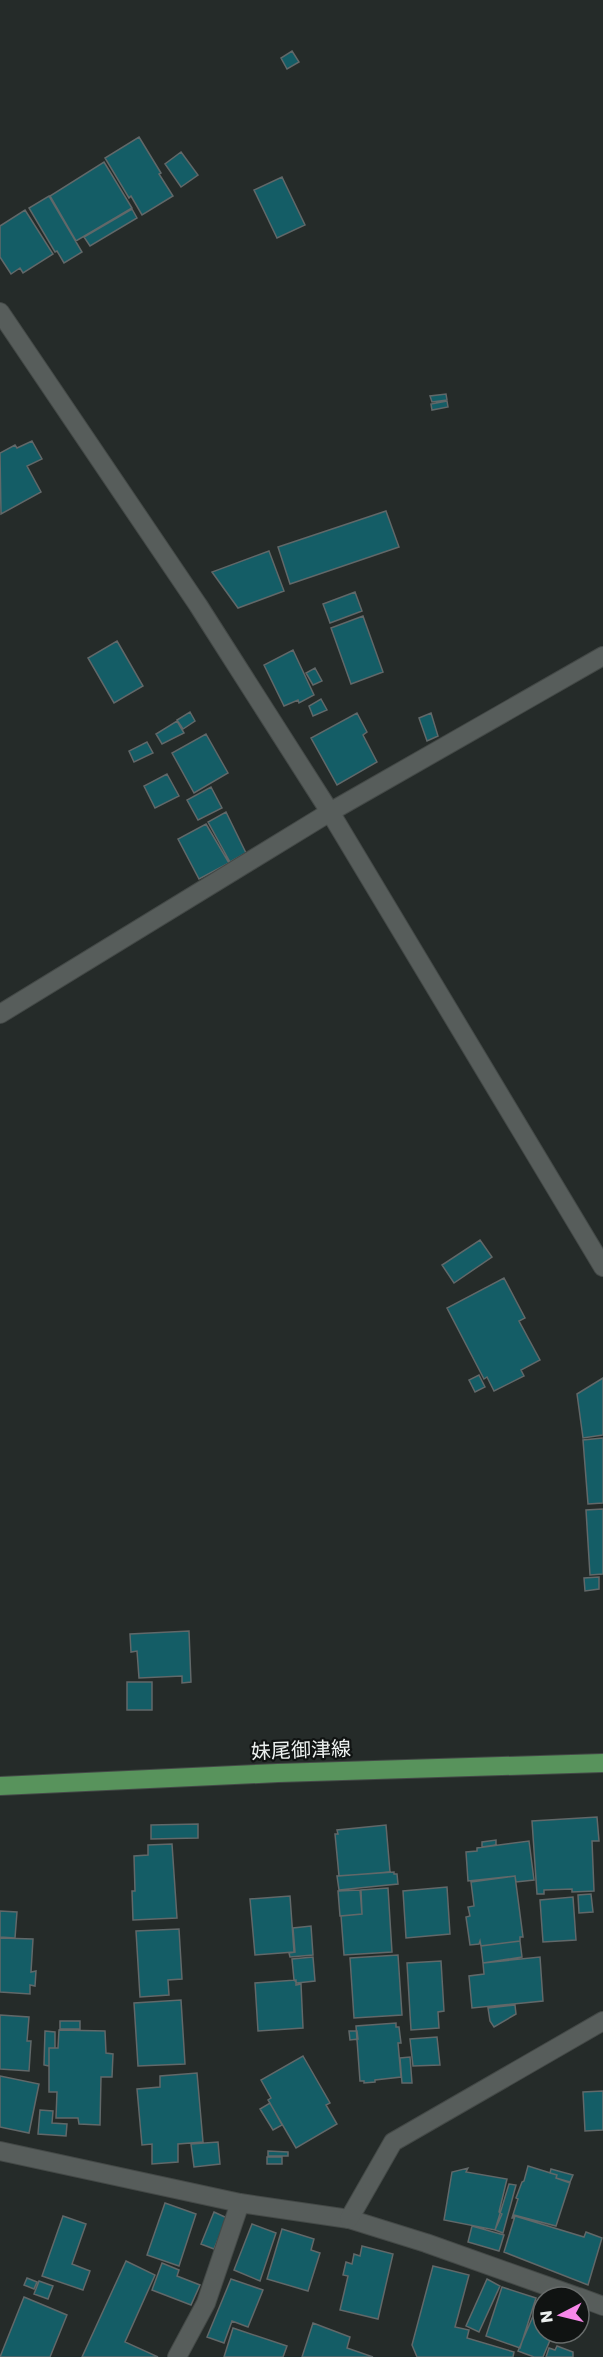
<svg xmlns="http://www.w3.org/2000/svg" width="603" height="2357" font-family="Poppins,'Noto Sans JP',sans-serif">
<rect width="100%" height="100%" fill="#252b29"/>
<path fill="#145d66" stroke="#616869" stroke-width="1.5" d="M292 51 299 62 287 69 281 58Z
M139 137 161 173 159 174 173 196 142 215 131 196 129 198 105 158Z
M181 152 198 175 181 187 165 164Z
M104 162 132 208 76 241 50 196Z
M282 177 305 225 277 238 254 190Z
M49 196 82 252 64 263 57 251 55 252 29 208Z
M132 209 137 218 90 246 84 237Z
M25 210 53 254 23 273 20 268 11 274 0 257V226Z
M446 394 447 400 432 402 430 396Z
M447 401 448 407 432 410 431 404Z
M32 441 42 459 27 466 41 492 1 514 0 453 15 445 17 448Z
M386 511 399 547 290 584 278 547Z
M269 551 284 591 238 608 212 572Z
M355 592 362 611 330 623 323 604Z
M363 616 383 672 351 684 331 628Z
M117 641 143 686 114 703 88 658Z
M293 650 314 695 299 703 298 700 284 706 264 665Z
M315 668 322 681 313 685 306 673Z
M321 699 327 710 313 716 309 706Z
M190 712 195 721 183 729 177 720Z
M357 713 367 732 363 735 377 762 337 785 311 738Z
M431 713 438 736 427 741 419 718Z
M177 721 184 733 162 744 156 734Z
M206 734 228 773 194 793 172 753Z
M147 742 153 753 134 762 129 751Z
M167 774 179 796 155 808 144 786Z
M211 787 222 808 198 820 187 800Z
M226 812 246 853 230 862 208 822Z
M206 824 229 863 199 879 178 839Z
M480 1240 492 1257 454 1283 442 1265Z
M504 1278 525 1318 519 1321 540 1360 521 1370 524 1376 494 1391 487 1377 484 1379 447 1308Z
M479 1375 485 1387 475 1392 469 1380Z
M603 1378V1435L583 1438 577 1394Z
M603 1438V1503L588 1504 583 1440Z
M603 1509V1574L590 1575 586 1510Z
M599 1577V1589L585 1591 584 1578Z
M189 1631 191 1682 182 1683V1676L139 1678 137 1651 131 1652 130 1634Z
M127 1682H152V1710H127Z
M597 1817 599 1841H592L594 1891 572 1892V1889L544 1890V1894H537L532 1821Z
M198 1824V1838L151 1839V1825Z
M386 1825 390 1872 339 1876 335 1834H338L337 1830Z
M496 1840V1845L482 1847V1842Z
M529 1841 534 1880 516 1882 515 1876 468 1881 466 1852 477 1851V1848Z
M172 1844 177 1918 133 1920 132 1891H135L134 1856 148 1855V1845Z
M394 1872V1874H397L398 1884 339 1890 337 1876Z
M515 1876 523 1937H520V1941L481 1946 480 1941 479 1944 470 1945 466 1917 470 1916 468 1907 474 1906 471 1882Z
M447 1887 450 1934 406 1938 403 1891Z
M388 1888 392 1952 344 1955 341 1916 362 1914 361 1890Z
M360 1890 362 1914 340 1916 338 1891Z
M591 1894 593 1912 579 1913 578 1895Z
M290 1896 294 1952 255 1955 250 1899Z
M573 1897 576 1940 543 1942 540 1900Z
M0 1911 17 1912 15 1938 0 1937Z
M311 1926 313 1955 290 1957 289 1953 295 1952 293 1928Z
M179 1929 182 1979 168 1980 169 1995 140 1997 136 1931Z
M0 1938 33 1939 31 1972 36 1971 35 1986 30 1985V1994L0 1992Z
M520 1941 522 1957 483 1963 481 1946Z
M398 1955 402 2015 354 2018 350 1958Z
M313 1957 315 1981 297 1983 294 1980 292 1959Z
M540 1957 543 2001 472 2008 469 1976 484 1974 483 1963Z
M441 1961 444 2011 438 2012 439 2028 411 2030 407 1963Z
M296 1980V1985L301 1984 303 2028 258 2031 255 1983Z
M181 2000 185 2064 138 2066 134 2003Z
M515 2005 516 2014 494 2027 490 2021 488 2008Z
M0 2015 29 2017 27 2041H31L29 2071 0 2069Z
M60 2021H80V2029H60Z
M396 2023V2027H399L401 2043H398L401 2077 375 2080V2082L364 2083V2081H360L356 2026Z
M59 2030 105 2031 106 2053 113 2054 112 2077H101L100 2125 79 2124 78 2118H56L57 2092H49V2048H58Z
M45 2031 55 2032V2048H49V2066L44 2065Z
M349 2031H357L358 2039 350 2040Z
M437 2037 440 2065 413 2066 410 2039Z
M303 2056 330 2103 326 2105 337 2124 296 2148 268 2100 271 2098 261 2080Z
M410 2057 412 2083H402L400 2058Z
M197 2073 203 2142 178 2144V2162L152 2164V2144L142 2145 137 2089 160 2087V2076Z
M0 2076 39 2084 29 2133 0 2127Z
M603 2091V2130L585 2131 583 2092Z
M270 2103 282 2125 273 2130 260 2109Z
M40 2110 53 2111 52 2123 67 2124 66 2136 38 2134Z
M218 2142 220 2164 194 2167 191 2144Z
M268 2151 288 2152V2156H268Z
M267 2157H282V2164H267Z
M528 2166 557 2175 556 2178 570 2183 556 2226 514 2215V2218H512L518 2199 516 2198 522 2182 524 2181Z
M468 2168 466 2172 507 2179 499 2212 502 2214 495 2230 444 2220 452 2172Z
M551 2169 573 2175 570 2182 556 2178 557 2175 550 2173Z
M509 2184 516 2185 503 2233 495 2230Z
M165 2203 196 2214 179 2266 147 2255Z
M214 2212 227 2218 214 2249 201 2244Z
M63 2216 86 2224 72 2264 90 2271 83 2290 42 2276Z
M515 2216 584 2237 586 2232 602 2238 588 2285 504 2252Z
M252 2224 276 2233 260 2281 234 2270Z
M472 2226 504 2235 499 2251 468 2242Z
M282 2229 314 2239 311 2250 320 2253 308 2291 267 2279Z
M362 2246 393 2254 378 2319 340 2310 348 2276 343 2275 346 2262 352 2264 354 2254 360 2256Z
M126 2261 155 2275 125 2342 158 2357H82Z
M162 2263 179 2270 177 2276 200 2285 191 2305 152 2290Z
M433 2266 469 2275 455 2327 469 2330 467 2338 514 2352 513 2357H417L412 2345Z
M27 2278 37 2282 34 2289 24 2285Z
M231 2279 263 2290 248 2327 232 2321 224 2343 207 2337Z
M487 2279 500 2286 479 2332 466 2326Z
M39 2281 53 2286 48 2299 34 2294Z
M502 2287 536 2298 520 2348 486 2336Z
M24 2297 67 2315 50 2357H0Z
M540 2300 543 2301V2333H553L543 2357H534L518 2351Z
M313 2323 350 2337 347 2348 373 2357H302Z
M233 2328 287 2346 283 2357H224Z
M557 2346 573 2352V2357H546L549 2348 555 2350Z"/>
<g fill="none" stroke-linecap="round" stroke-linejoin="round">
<g stroke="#444947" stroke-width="20">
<path id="street" d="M0 312 198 605 330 812 603 1267
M0 1014 330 812 603 656
M0 2151 240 2203 349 2219 426 2243 578 2297
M579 2297 603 2306
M177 2357 206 2303 240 2203"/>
</g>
<g stroke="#444947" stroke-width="20">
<path id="secondary" d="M349 2219 393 2142 603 2021"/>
</g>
<g stroke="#444947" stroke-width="20">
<path id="primary" d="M0 1786 278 1773 603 1763"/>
</g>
<use href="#street" stroke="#575d5b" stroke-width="18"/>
<use href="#secondary" stroke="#575d5b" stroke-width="18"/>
<use href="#primary" stroke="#58935c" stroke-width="18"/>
</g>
<g text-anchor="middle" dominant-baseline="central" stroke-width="4.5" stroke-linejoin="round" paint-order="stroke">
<g font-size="20" fill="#edf1f0" stroke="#101312">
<text transform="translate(301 1750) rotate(-2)">妹尾御津線</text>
</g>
</g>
<g transform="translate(561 2315) rotate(263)"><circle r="28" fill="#101312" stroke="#686c6b" stroke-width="1.5"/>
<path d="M0-4.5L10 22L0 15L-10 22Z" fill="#f888ea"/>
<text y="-9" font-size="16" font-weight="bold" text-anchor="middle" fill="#edf1f0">N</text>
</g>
</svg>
